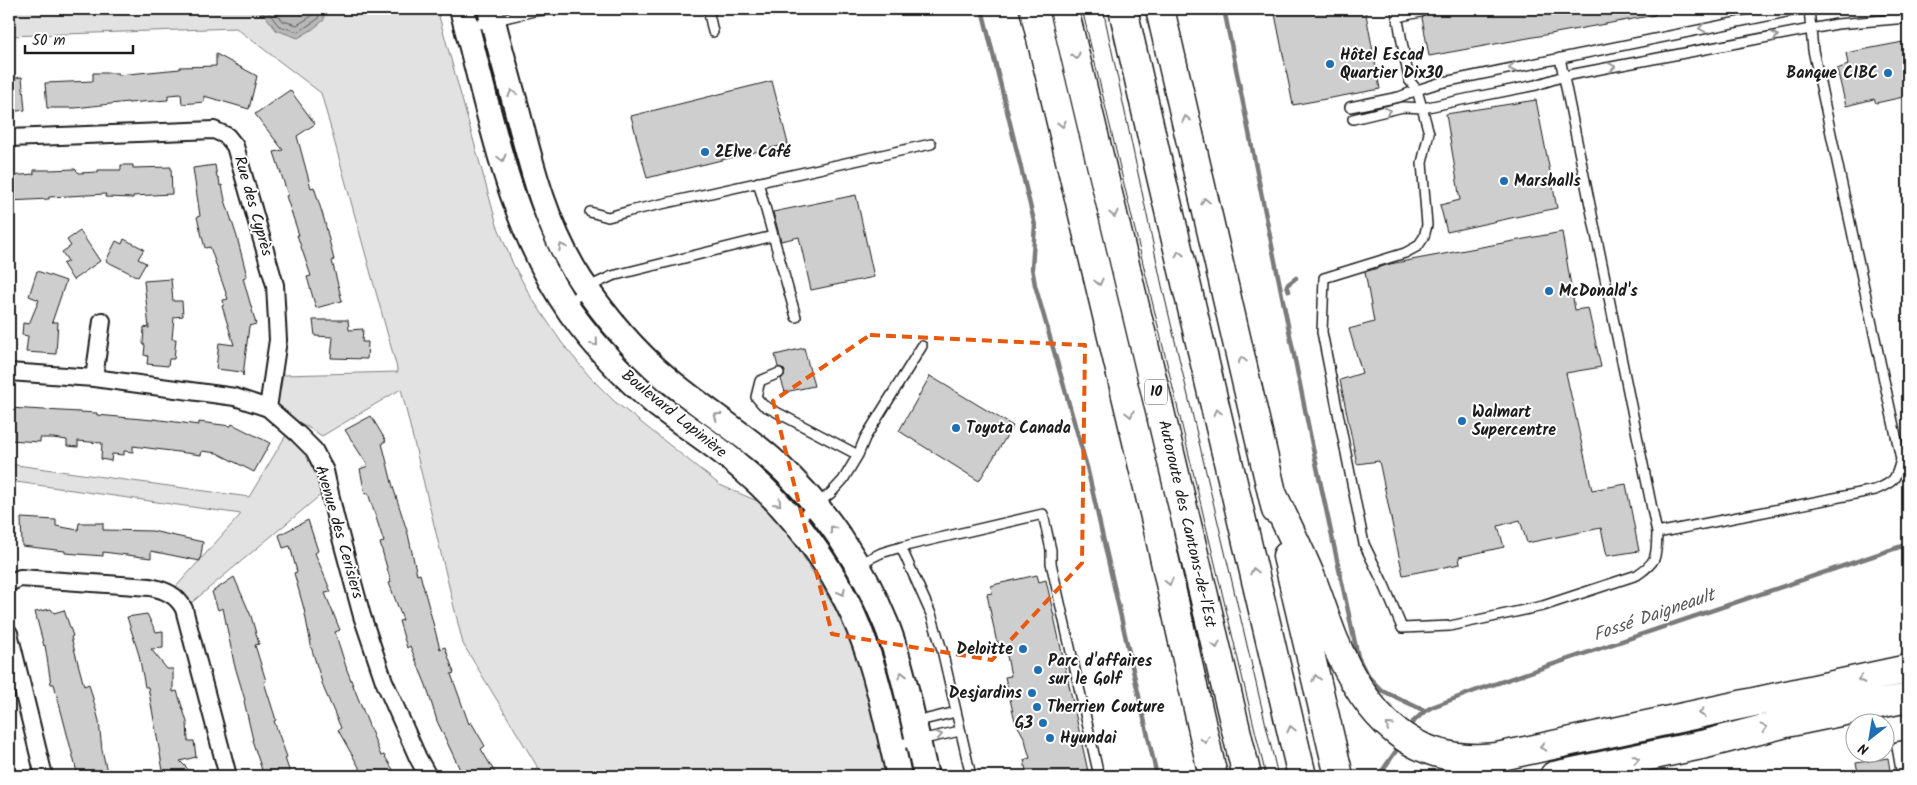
<svg xmlns="http://www.w3.org/2000/svg" width="1917" height="785" font-family="Kalam,sans-serif">
<rect width="100%" height="100%" fill="#fff"/>
<filter id="ink" filterUnits="userSpaceOnUse"><feTurbulence type="fractalNoise" baseFrequency=".02" numOctaves="2"/><feDisplacementMap in="SourceGraphic" scale="10" xChannelSelector="R" yChannelSelector="G"/><feConvolveMatrix kernelMatrix="1 2 1 2 8 2 1 2 1" color-interpolation-filters="sRGB"/></filter>
<g filter="url(#ink)">
<path fill="#e2e2e2" stroke="#7f7f7f" d="M9 9H437L497 225 513 264 531 297 562 343 590 377 614 401 720 485 762 503 793 540 841 618 855 651 866 688 886 776H543L463 644 401 389 322 436 276 408 283 375 398 372 321 93 236 28 9 36Z
M288 432 309 456 318 470 323 493 190 604 174 589 241 514 9 481V464L249 497Z"/>
<path fill="#b8b8b8" stroke="#7a7a7a" d="M248 9H324V20L313 29 298 38 276 30 264 14Z"/>
<g fill="none" stroke-linecap="round" stroke-linejoin="round">
<path stroke="#5a5a5a" stroke-width="1" d="M262 9 267 11 279 26 298 32 318 19 319 9
M273 9 283 21 297 25 312 16 313 9"/>
<path stroke="#7a7a7a" stroke-width="4.5" d="M982 9 1035 225 1032 268 1035 285 1087 467 1157 776
M1224 9 1312 444 1358 657 1367 675 1381 690 1425 711
M1289 291 1287 285 1296 278
M1413 722 1425 711 1432 707 1480 689 1908 544
M1382 771 1396 751"/>
</g>
<path fill="#cecece" stroke="#1c1c1c" d="M1274 9H1365L1380 89 1293 105Z
M1426 9H1655V15L1429 56 1422 18 1427 14Z
M1908 41V96L1876 103 1874 99 1846 106 1837 69 1848 65 1846 53Z
M216 54 257 76 249 109 204 96V102L182 104 181 94 168 95V100L128 103V102L75 108H47L45 83 93 81V73H118V75L180 69V67L216 66Z
M22 77 25 110 9 112V79Z
M772 81 788 144 647 178 631 116Z
M290 90 315 124 297 136 311 188 314 187 324 219 334 260 332 261 342 301 316 308 307 277 311 276 297 235H299L286 196 288 195 274 152 283 150 255 114Z
M1536 100 1557 208 1447 232 1440 205 1460 200 1446 114Z
M121 165H133V168L171 167 172 194 133 196V198L105 197 106 194 49 197V199L9 201V176L34 174V170H50L75 169 79 173 98 172V170H121Z
M215 165 217 177 219 178 220 186 222 185 225 200 237 237 247 276 243 278 256 324 249 326 243 376 242 372 216 369 219 343 234 345 222 306 224 305 223 300 228 299 210 247 205 248 197 217 200 216 193 168Z
M856 195 874 277 811 290 799 237 781 241 773 212Z
M80 231 100 261 73 280 63 264 68 261 62 252 71 246 67 240Z
M1562 232 1575 310 1588 308 1601 367 1566 373 1592 490 1626 484 1639 551 1607 556 1601 528 1527 543 1520 520 1498 526 1504 547 1459 557 1460 564 1403 575 1379 461 1357 464 1340 380 1362 373 1349 329 1374 322 1365 272 1390 264Z
M124 239 144 249 138 259 146 263 138 277 106 261 116 241 122 244Z
M37 271 66 281 52 322H58L56 354 26 352 28 336 22 335 23 323 29 324 39 300 29 296Z
M171 279 173 301H182L183 316 174 317 172 339H176L174 359H169L168 366 147 364 148 356 144 355 145 345 143 344 144 327 149 328 144 281Z
M313 320H348L349 330 363 329 362 342H368L367 359 331 358 333 337 315 336Z
M804 348 814 386 785 392 781 379 784 376 785 371 782 368 778 367 775 355Z
M930 376 1013 426 979 481 899 431Z
M9 408 97 413V415L153 420V419L199 425V422L231 426 232 424 270 443 254 472 217 453 202 451 201 455 133 446V452L124 451V455L112 454 111 461 101 459 102 443 78 441V447L67 446V440L53 438H40V442L9 440Z
M371 416 386 441 382 443 393 487 408 534 417 575 420 574 440 649 445 647 454 673 451 674 469 724 471 722 485 746 481 749 497 776H463L437 721 426 685 410 646 407 648 399 621 403 620 389 583 391 582 380 543 384 542 368 493 365 494 360 469 368 466 345 430Z
M21 518 56 520V526L78 530 79 523H103V530L152 531 203 542 200 561 151 551V558L103 552V556L65 553V551L22 546Z
M308 520 318 551 315 553 331 592 325 593 340 630 335 632 347 670 381 756 384 755 397 776H364L338 730 341 728 324 689 312 650 304 609 294 573 297 572 290 546 283 548 279 535Z
M1037 575 1039 582 1046 580 1089 776H1027L1024 760 1030 758 1027 748 1025 739 1015 721 1005 677 1011 676 1007 656 996 639 987 594 992 593 991 586 997 584Z
M234 577 251 616 259 644 255 645 266 681 264 682 276 720 274 721 287 757 285 758 291 776H264L252 740H253L244 701 245 700 234 663 223 608 218 610 212 592Z
M51 609 54 613 64 610 73 636 71 637 84 686 89 684 99 721 102 750 108 776H78L54 684H51L45 645 44 646 35 612Z
M147 614 156 632 163 631V648L151 649 167 669H173V692L177 691 187 722 188 741H194L196 757 180 761 195 776H164L148 687H145L139 655 127 617Z
M1888 758 1891 776H1859L1856 763Z"/>
<g fill="none" stroke-linecap="round" stroke-linejoin="round">
<g stroke="#1c1c1c" stroke-width="12">
<path id="lane" d="M708 9 713 32
M1396 9 1409 80 1417 90 1429 133 1422 163 1427 225 1424 237 1418 246 1405 253 1324 278 1322 332 1364 544 1385 587 1402 628 1450 626 1543 606 1637 575C1658 561 1656 557 1657 533L1560 58
M1397 17 1421 12
M467 27 534 11 557 9
M1350 107 1399 97 1417 90 1439 83 1801 9
M1353 119 1403 107 1423 108 1466 99 1536 85 1564 76 1837 24 1908 18
M758 182 796 317
M590 212 608 217 630 211 931 144
M566 304 593 285 612 276 773 236
M779 373 760 381 756 397 763 405 858 455
M795 522 831 493 843 480 858 455 865 438 922 346
M1657 533 1875 490C1894 482 1896 480 1901 459L1813 50 1809 9
M901 547 931 614 942 650 971 776
M859 564 881 553 901 547 1043 514 1051 550V563L1099 776
M915 722 956 712
M892 746 960 731
M1902 776 1897 747 1908 745"/>
</g>
<g stroke="#1c1c1c" stroke-width="20">
<path id="street" d="M9 138 214 130 227 136 235 146 275 285 278 340 268 408
M9 372 94 378 235 397 268 408 298 434 314 450 325 471 335 516 362 616 384 681 418 758 428 776
M94 378 102 321
M9 583 20 578 150 587C165 590 177 595 184 609L228 776
M9 633 44 776"/>
</g>
<g stroke="#1c1c1c" stroke-width="28">
<path id="secondary" d="M462 9C490 112 508 223 571 313 595 346 623 376 655 403 683 425 713 443 739 466 799 516 845 582 869 656 882 695 890 736 899 776
M490 9C498 43 508 76 517 110 532 169 547 229 581 281 605 316 632 349 665 377 701 408 742 432 777 464 825 508 863 566 887 626 905 674 914 726 926 776"/>
</g>
<g stroke="#1c1c1c" stroke-width="31">
<path id="highway" d="M1034 9 1159 534 1213 776
M1064 9 1247 776
M1123 9 1159 168 1302 776
M1160 9 1276 510
M1272 493C1285 521 1300 550 1312 580 1320 600 1326 620 1334 640 1365 714 1410 767 1497 757L1908 669
M1287 556 1339 776
M1554 776 1706 744 1786 723 1908 698"/>
</g>
<use href="#lane" stroke="#fff" stroke-width="9"/>
<use href="#street" stroke="#fff" stroke-width="16"/>
<use href="#secondary" stroke="#fff" stroke-width="24"/>
<use href="#highway" stroke="#fff" stroke-width="28"/>
<path stroke="#1c1c1c" stroke-width="1" d="M1082 9 1266 776
M1103 9 1162 286 1278 776"/>
</g>
<defs><path id="oneway-chevron" d="M-2-3.5L2.5 0L-2 3.5" fill="none" stroke-width="1.6" stroke-linecap="round" stroke-linejoin="round" transform="scale(1.25)"/></defs>
<g stroke="#999">
<use href="#oneway-chevron" transform="translate(1702 28) rotate(169)"/>
<use href="#oneway-chevron" transform="translate(1775 36) rotate(-11)"/>
<use href="#oneway-chevron" transform="translate(1076 56) rotate(76)"/>
<use href="#oneway-chevron" transform="translate(1612 67) rotate(-10)"/>
<use href="#oneway-chevron" transform="translate(1512 68) rotate(167)"/>
<use href="#oneway-chevron" transform="translate(512 93) rotate(-105)"/>
<use href="#oneway-chevron" transform="translate(1388 111) rotate(-13)"/>
<use href="#oneway-chevron" transform="translate(1186 119) rotate(-103)"/>
<use href="#oneway-chevron" transform="translate(1062 124) rotate(77)"/>
<use href="#oneway-chevron" transform="translate(502 158) rotate(75)"/>
<use href="#oneway-chevron" transform="translate(1205 201) rotate(-103)"/>
<use href="#oneway-chevron" transform="translate(1114 214) rotate(77)"/>
<use href="#oneway-chevron" transform="translate(562 247) rotate(-117)"/>
<use href="#oneway-chevron" transform="translate(1179 254) rotate(-103)"/>
<use href="#oneway-chevron" transform="translate(1099 282) rotate(77)"/>
<use href="#oneway-chevron" transform="translate(595 343) rotate(50)"/>
<use href="#oneway-chevron" transform="translate(1242 360) rotate(-103)"/>
<use href="#oneway-chevron" transform="translate(1217 412) rotate(-103)"/>
<use href="#oneway-chevron" transform="translate(1130 414) rotate(77)"/>
<use href="#oneway-chevron" transform="translate(717 416) rotate(-144)"/>
<use href="#oneway-chevron" transform="translate(778 503) rotate(48)"/>
<use href="#oneway-chevron" transform="translate(833 529) rotate(-126)"/>
<use href="#oneway-chevron" transform="translate(1254 571) rotate(-103)"/>
<use href="#oneway-chevron" transform="translate(1169 582) rotate(77)"/>
<use href="#oneway-chevron" transform="translate(842 592) rotate(62)"/>
<use href="#oneway-chevron" transform="translate(1216 645) rotate(77)"/>
<use href="#oneway-chevron" transform="translate(902 675) rotate(-104)"/>
<use href="#oneway-chevron" transform="translate(1316 678) rotate(-103)"/>
<use href="#oneway-chevron" transform="translate(1861 679) rotate(168)"/>
<use href="#oneway-chevron" transform="translate(1702 713) rotate(168)"/>
<use href="#oneway-chevron" transform="translate(1389 726) rotate(-138)"/>
<use href="#oneway-chevron" transform="translate(1764 728) rotate(-15)"/>
<use href="#oneway-chevron" transform="translate(1291 729) rotate(-103)"/>
<use href="#oneway-chevron" transform="translate(939 735) rotate(-12)"/>
<use href="#oneway-chevron" transform="translate(1205 740) rotate(77)"/>
<use href="#oneway-chevron" transform="translate(1543 747) rotate(167)"/>
<use href="#oneway-chevron" transform="translate(1636 759) rotate(-12)"/>
</g>
</g>
<path fill="none" stroke="#e8590c" stroke-width="4" stroke-dasharray="10 6" stroke-linejoin="round" d="M870 335 1085 345 1082 563 992 660 832 634 773 401Z"/>
<g fill="#1f6fb2" stroke="#fff" stroke-width="2">
<circle cx="1330" cy="64" r="5"/>
<circle cx="1888" cy="73" r="5"/>
<circle cx="705" cy="152" r="5"/>
<circle cx="1504" cy="181" r="5"/>
<circle cx="1549" cy="291" r="5"/>
<circle cx="1462" cy="421" r="5"/>
<circle cx="956" cy="428" r="5"/>
<circle cx="1023" cy="649" r="5"/>
<circle cx="1038" cy="670" r="5"/>
<circle cx="1032" cy="693" r="5"/>
<circle cx="1037" cy="707" r="5"/>
<circle cx="1043" cy="723" r="5"/>
<circle cx="1050" cy="738" r="5"/>
</g>
<g text-anchor="middle" dominant-baseline="central" stroke-width="4" stroke-linejoin="round" paint-order="stroke">
<rect fill="#fff" stroke="#606060" stroke-width="1" x="1145" y="379.5" width="22" height="25" rx="4"/>
<g font-size="15" font-weight="bold" fill="#1c1c1c">
<text x="1156" y="392">10</text>
</g>
<g font-size="16" font-weight="bold" fill="#1c1c1c" stroke="#fff" text-anchor="start">
<text x="1340" y="55">Hôtel Escad<tspan x="1340" dy="18">Quartier Dix30</tspan></text>
<text x="1878" y="73" text-anchor="end">Banque CIBC</text>
<text x="715" y="152">2Elve Café</text>
<text x="1514" y="181">Marshalls</text>
<text x="1559" y="291">McDonald's</text>
<text x="1472" y="412">Walmart<tspan x="1472" dy="18">Supercentre</tspan></text>
<text x="966" y="428">Toyota Canada</text>
<text x="1013" y="649" text-anchor="end">Deloitte</text>
<text x="1048" y="661">Parc d'affaires<tspan x="1048" dy="18">sur le Golf</tspan></text>
<text x="1022" y="693" text-anchor="end">Desjardins</text>
<text x="1047" y="707">Therrien Couture</text>
<text x="1033" y="723" text-anchor="end">G3</text>
<text x="1060" y="738">Hyundai</text>
</g>
<g font-size="16" fill="#1c1c1c" stroke="#fff">
<text transform="translate(253 206) rotate(74)">Rue des Cyprès</text>
<text transform="translate(674 414) rotate(39)">Boulevard Lapinière</text>
<text transform="translate(1187 524) rotate(77)">Autoroute des Cantons-de-l'Est</text>
<text transform="translate(339 532) rotate(74)">Avenue des Cerisiers</text>
</g>
<g font-size="18" font-style="italic" fill="#5a5a5a" stroke="#fff">
<text transform="translate(1654 616) rotate(-19)">Fossé Daigneault</text>
</g>
</g>
<rect width="1917" height="785" fill="none" stroke="#fff" stroke-width="30"/>
<rect x="15" y="15" width="1887" height="755" fill="none" stroke="#1c1c1c" stroke-width="2" filter="url(#ink)"/>
<g transform="translate(1870 738) rotate(211)"><circle r="24" fill="#ffffff" stroke="#a4a4a4"/>
<path d="M0-4L9 19L0 12L-9 19Z" fill="#1f6fb2"/>
<text y="-8" font-size="14" font-weight="bold" text-anchor="middle" fill="#1c1c1c">N</text>
</g>
<path d="M25 45v8h108v-8" fill="none" stroke="#1c1c1c" stroke-width="2.5"/>
<text x="32" y="45" font-size="15" fill="#1c1c1c" stroke="#ffffff" stroke-width="4" paint-order="stroke">50 m</text>
</svg>
